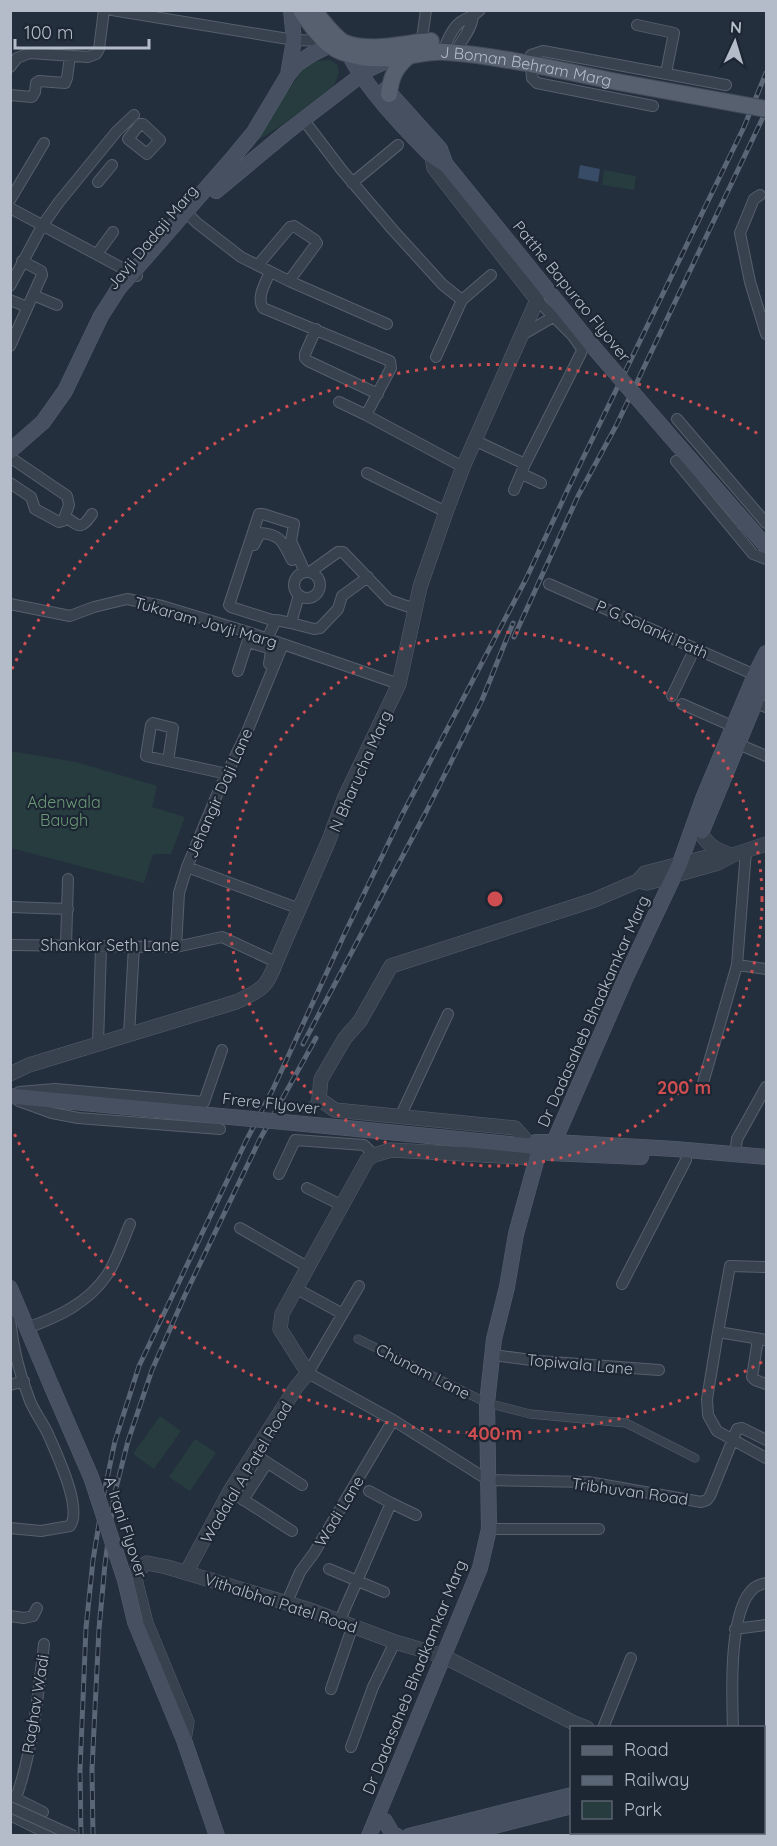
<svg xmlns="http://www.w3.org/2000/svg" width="777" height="1846" font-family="Quicksand,sans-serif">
<rect width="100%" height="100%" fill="#242f3e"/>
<path fill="#263c3f" d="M330 60 337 64 339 72 334 86 282 125 251 144 303 69 316 61Z
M604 170 636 176 634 190 602 185Z
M10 751 76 762 157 786 152 807 185 817 171 854H153L144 883 11 848Z
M160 1416 181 1431 154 1469 133 1454Z
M195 1439 216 1453 190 1491 169 1477Z"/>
<path fill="#394c67" d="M580 165 600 169 598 182 578 178Z"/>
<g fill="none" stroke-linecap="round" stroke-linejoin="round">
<g stroke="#565f6c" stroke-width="9">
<path id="pedestrian" d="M307 1110 319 1099
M358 1339 487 1403 530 1414 626 1423 695 1458"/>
</g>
<g stroke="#565f6c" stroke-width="12">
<path id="minor" d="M112 10 294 40 326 41
M637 25 674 33 666 73
M421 46 426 10
M443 51C447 41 453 26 462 21 470 16 473 17 480 10
M455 53C461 40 471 31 473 17
M531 55 543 51 726 85
M531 65 532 78 537 83 653 106
M10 67 17 58 30 53 88 57 96 54 99 49 104 10
M10 95 32 97 35 92 36 83 39 81 65 83 67 78 70 56
M303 119 341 169 393 230 443 285 462 300
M140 124H143L160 140 147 154 128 139Z
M98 182 112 165
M352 183 398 145
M760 195 754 199 740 233 750 282 766 334
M10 200 44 143
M10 208 137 276
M186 212 197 223 241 257 289 281 387 324
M97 254 113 232
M258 265 290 227 294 226 315 240 317 243 289 281
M270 272C266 282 256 297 263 308L390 361 391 368 366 415 463 467
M10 286 42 226 59 202 117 131 134 115
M33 295 57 305
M10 300 27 307
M316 329 305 354V358L308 361 378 394
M522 335 553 317
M10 346 42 275 41 271 22 261
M436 357 462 300 491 275
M339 402 366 415
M677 419 766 523
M476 441 525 464 581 353 582 349 573 336 537 300
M676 461 753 554 766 559
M367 473 446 512
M522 474 541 483
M10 483 31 497 35 509 59 522 63 521 69 505 67 496 14 460
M514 490 525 464
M66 517C80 527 81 530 92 514
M254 545 260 533C282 534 283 544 292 560
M294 585a13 13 0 1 1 26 0a13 13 0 1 1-26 0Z
M310 572 338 552H343L389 600 415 609
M549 584 755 675
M10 604 70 616 94 607 127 599 162 606 251 633 399 684
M275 621 231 607 229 605 259 514H263L294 524 291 541 305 572
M291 623 314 629 320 628 338 609 342 596 368 577
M267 639 276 620 291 623 299 595
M248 642 268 648 271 651 269 664
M238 671 249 637
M672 696 695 648
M755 703 766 707
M682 704 732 726
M153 723 173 728 168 761 146 756 151 725Z
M738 744 766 756
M168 761 227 774
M187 867 300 909
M10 907 68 909
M10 945 176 947 222 937 276 962
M66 945 68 879
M176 947 179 893 187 867 218 792 247 732 283 644
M737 965 766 969
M129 1035 134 946
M98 1044 101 947
M703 1083 737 965 746 851
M19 1092 55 1089 204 1102 222 1050
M19 1101 52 1113 78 1118 220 1129
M400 1117 448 1014
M735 1155 737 1139 766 1087
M279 1174 295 1140 364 1145 374 1155
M307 1188 343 1206
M240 1228 309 1268
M766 1267 730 1266 718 1332 766 1340
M622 1284 686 1160
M359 1286 308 1373 393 1420 488 1480 588 1482 701 1502 707 1500 710 1496 737 1429 742 1428 766 1440
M297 1289 341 1313
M10 1320C13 1347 20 1376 30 1401 35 1413 43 1423 48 1434 56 1453 83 1508 70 1526L41 1531 10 1528
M27 1328C58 1317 88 1303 107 1275 117 1260 123 1240 130 1224
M718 1332 707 1399 708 1415 717 1431 766 1458
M758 1339 752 1377 755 1380 766 1384
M501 1356 539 1361 659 1370
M10 1385 24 1381
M254 1454 302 1485
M230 1491 292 1531
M243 1500 267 1463
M391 1503 416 1515
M497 1529H599
M329 1569 384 1592
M287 1602 300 1572 314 1553 393 1420
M10 1616 24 1618 33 1616 37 1608
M340 1620 391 1503 369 1491
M735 1629 766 1625
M331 1689 353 1625
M603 1728 631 1658
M733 1728C732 1696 728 1609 754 1588 757 1585 762 1584 766 1583
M351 1747 373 1687 395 1642
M11 1796 43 1812
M16 1798C33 1749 38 1696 44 1644
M10 1815 52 1836
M691 1836 693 1832"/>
</g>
<g stroke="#565f6c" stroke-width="15">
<path id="tertiary" d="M701 833C707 844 714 849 726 853
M638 881 647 883 718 863 733 855 766 844
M10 1074 29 1065 236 1002C261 990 267 988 276 962L329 840 344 799 399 684 420 587 446 512 463 467 537 300 434 168 432 156
M531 1146 515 1128 335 1110 319 1099 321 1079 345 1038 360 1021 391 966 594 900 638 881 645 873 715 855H733
M186 1573 230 1491 297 1386 308 1373 280 1329 282 1314 367 1160 374 1155 391 1150 537 1158
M184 1740 187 1722 146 1623 136 1583 135 1574 137 1570 147 1563 167 1567 310 1610 395 1642 443 1656 574 1723 587 1728
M764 1797 766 1799"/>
</g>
<g stroke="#565f6c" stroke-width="16">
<path id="secondary" d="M288 75 294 40 291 10
M386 89 440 149 445 163
M216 191 287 132 369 69 393 58
M670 436 766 546
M10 451 43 422 65 391 101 316 119 288 230 161 254 132 288 75 297 64 312 54 330 45 343 42C361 83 398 122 429 153 435 159 443 161 448 167L595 349
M702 831 766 676
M10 1096 220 1116
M347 1128 531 1146H534L536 1142H554L675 1149 766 1157
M536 1150 549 1153 641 1157
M10 1288 51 1385
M135 1622 184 1740 217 1836
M764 1759 766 1758
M385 1821 392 1833 397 1836
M369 1836 480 1568 489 1529 487 1403 494 1339 507 1287 516 1234 537 1158 540 1151 554 1142 626 977 680 863 704 796 755 675 766 653
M409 1836 572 1795
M455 1836 572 1806"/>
</g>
<g stroke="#414a57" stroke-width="18">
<g id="primary">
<path id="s1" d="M301 10C311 26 325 46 342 52 358 58 376 59 392 58 410 57 428 50 446 52 502 56 563 71 618 82"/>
<path d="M318 16C325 24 336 39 345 43 371 53 404 43 431 41"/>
<path d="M389 94C391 76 396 66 410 55"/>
</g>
</g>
<use href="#pedestrian" stroke="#38414e" stroke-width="8"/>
<use href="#minor" stroke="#38414e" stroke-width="10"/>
<use href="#tertiary" stroke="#38414e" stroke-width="14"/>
<use href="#secondary" stroke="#465061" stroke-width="15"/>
<use href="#primary" stroke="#56606e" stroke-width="16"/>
<g stroke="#5a6575" stroke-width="5">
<path id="rail" d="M514 637 578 496 616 426 766 111
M303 1044 426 812 482 700 513 623
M81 1836 80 1770 86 1628 93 1560 104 1493 115 1441 139 1366 246 1141 273 1089 345 933 402 815 526 579 568 489 744 127 766 73
M93 1836 92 1769 99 1629 105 1564 114 1496 128 1441 152 1370 185 1295 260 1139 316 1038"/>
</g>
<use href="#rail" stroke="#1d2633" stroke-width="3" stroke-dasharray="9" stroke-linecap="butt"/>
<g stroke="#565f6c" stroke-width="12" stroke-linecap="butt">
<path id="minor-bridge" d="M10 1807 74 1836"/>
</g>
<g stroke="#565f6c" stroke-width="16" stroke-linecap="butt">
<path id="secondary-bridge" d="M595 349 670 436
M220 1116 347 1128
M51 1385 91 1477 125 1580 135 1622"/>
</g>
<g stroke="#414a57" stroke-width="18" stroke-linecap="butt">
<path id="primary-bridge" d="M618 82 766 109"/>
</g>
<use href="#minor-bridge" stroke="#38414e" stroke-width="10"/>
<use href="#secondary-bridge" stroke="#465061" stroke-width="15"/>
<use href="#primary-bridge" stroke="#56606e" stroke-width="16"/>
</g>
<g fill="none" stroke="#ce4d50" stroke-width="3" stroke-dasharray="3 6">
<circle cx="495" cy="899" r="267"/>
<path d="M762 1362A535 535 0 0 1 12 1129M12 669A535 535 0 0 1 762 436"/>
</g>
<g text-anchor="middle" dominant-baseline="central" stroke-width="4.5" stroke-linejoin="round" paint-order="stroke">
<g font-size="16" fill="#b4bcc9" stroke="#1d2633">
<text stroke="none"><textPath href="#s1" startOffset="246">J Boman Behram Marg</textPath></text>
<text transform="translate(152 237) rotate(-50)">Javji Dadaji Marg</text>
<text transform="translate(572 291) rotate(51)">Patthe Bapurao Flyover</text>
<text transform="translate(206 622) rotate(16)">Tukaram Javji Marg</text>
<text transform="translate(652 629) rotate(24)">P G Solanki Path</text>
<text transform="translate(360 771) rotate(-66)">N Bharucha Marg</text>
<text transform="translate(219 793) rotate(-66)">Jehangir Daji Lane</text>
<text x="110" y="945">Shankar Seth Lane</text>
<text transform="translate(593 1011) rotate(-66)">Dr Dadasaheb Bhadkamkar Marg</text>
<text transform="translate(271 1103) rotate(6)">Frere Flyover</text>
<text transform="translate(580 1364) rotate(5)">Topiwala Lane</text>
<text transform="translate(423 1371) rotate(27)">Chunam Lane</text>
<text transform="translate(246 1472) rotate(-59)">Wadalal A Patel Road</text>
<text transform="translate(630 1491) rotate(8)">Tribhuvan Road</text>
<text transform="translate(339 1511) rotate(-59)">Wadi Lane</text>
<text transform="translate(126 1527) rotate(72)">A Irani Flyover</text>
<text transform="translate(281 1603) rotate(18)">Vithalbhai Patel Road</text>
<text transform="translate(414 1677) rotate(-68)">Dr Dadasaheb Bhadkamkar Marg</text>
<text transform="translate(35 1704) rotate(-81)">Raghav Wadi</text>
</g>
<g font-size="16" fill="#6b9a76" stroke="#1d2633">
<text x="64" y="802">Adenwala<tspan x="64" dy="18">Baugh</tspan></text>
</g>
</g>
<circle cx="495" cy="899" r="9" fill="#ce4d50" stroke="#1d2633" stroke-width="3"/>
<g font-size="18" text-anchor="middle" font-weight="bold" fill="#ce4d50" stroke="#1d2633" stroke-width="4.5" stroke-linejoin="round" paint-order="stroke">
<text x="684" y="1094">200 m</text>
<text x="495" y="1440">400 m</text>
</g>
<rect width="777" height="1846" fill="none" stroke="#b4bcc9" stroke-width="24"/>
<rect x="570" y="1726" width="195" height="108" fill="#1d2633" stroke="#59626f" stroke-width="1.5"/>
<rect x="582" y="1746" width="30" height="9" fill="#56606e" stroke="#59626f" stroke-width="1.5"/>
<text x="624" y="1756" font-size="18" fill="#b4bcc9">Road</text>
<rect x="582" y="1776" width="30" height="9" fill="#5a6575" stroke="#59626f" stroke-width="1.5"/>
<text x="624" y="1786" font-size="18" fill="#b4bcc9">Railway</text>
<rect x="582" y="1801" width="30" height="18" fill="#263c3f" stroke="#59626f" stroke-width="1.5"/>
<text x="624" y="1816" font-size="18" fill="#b4bcc9">Park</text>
<g transform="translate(735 42) rotate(4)" stroke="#1d2633" stroke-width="4.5" paint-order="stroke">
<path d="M0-4.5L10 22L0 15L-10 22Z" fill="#b4bcc9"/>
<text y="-9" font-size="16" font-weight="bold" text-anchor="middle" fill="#b4bcc9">N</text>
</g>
<path d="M15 39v9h134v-9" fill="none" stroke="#b4bcc9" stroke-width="3"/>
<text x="24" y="39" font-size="18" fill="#b4bcc9" stroke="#1d2633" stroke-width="4.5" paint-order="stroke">100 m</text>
</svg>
